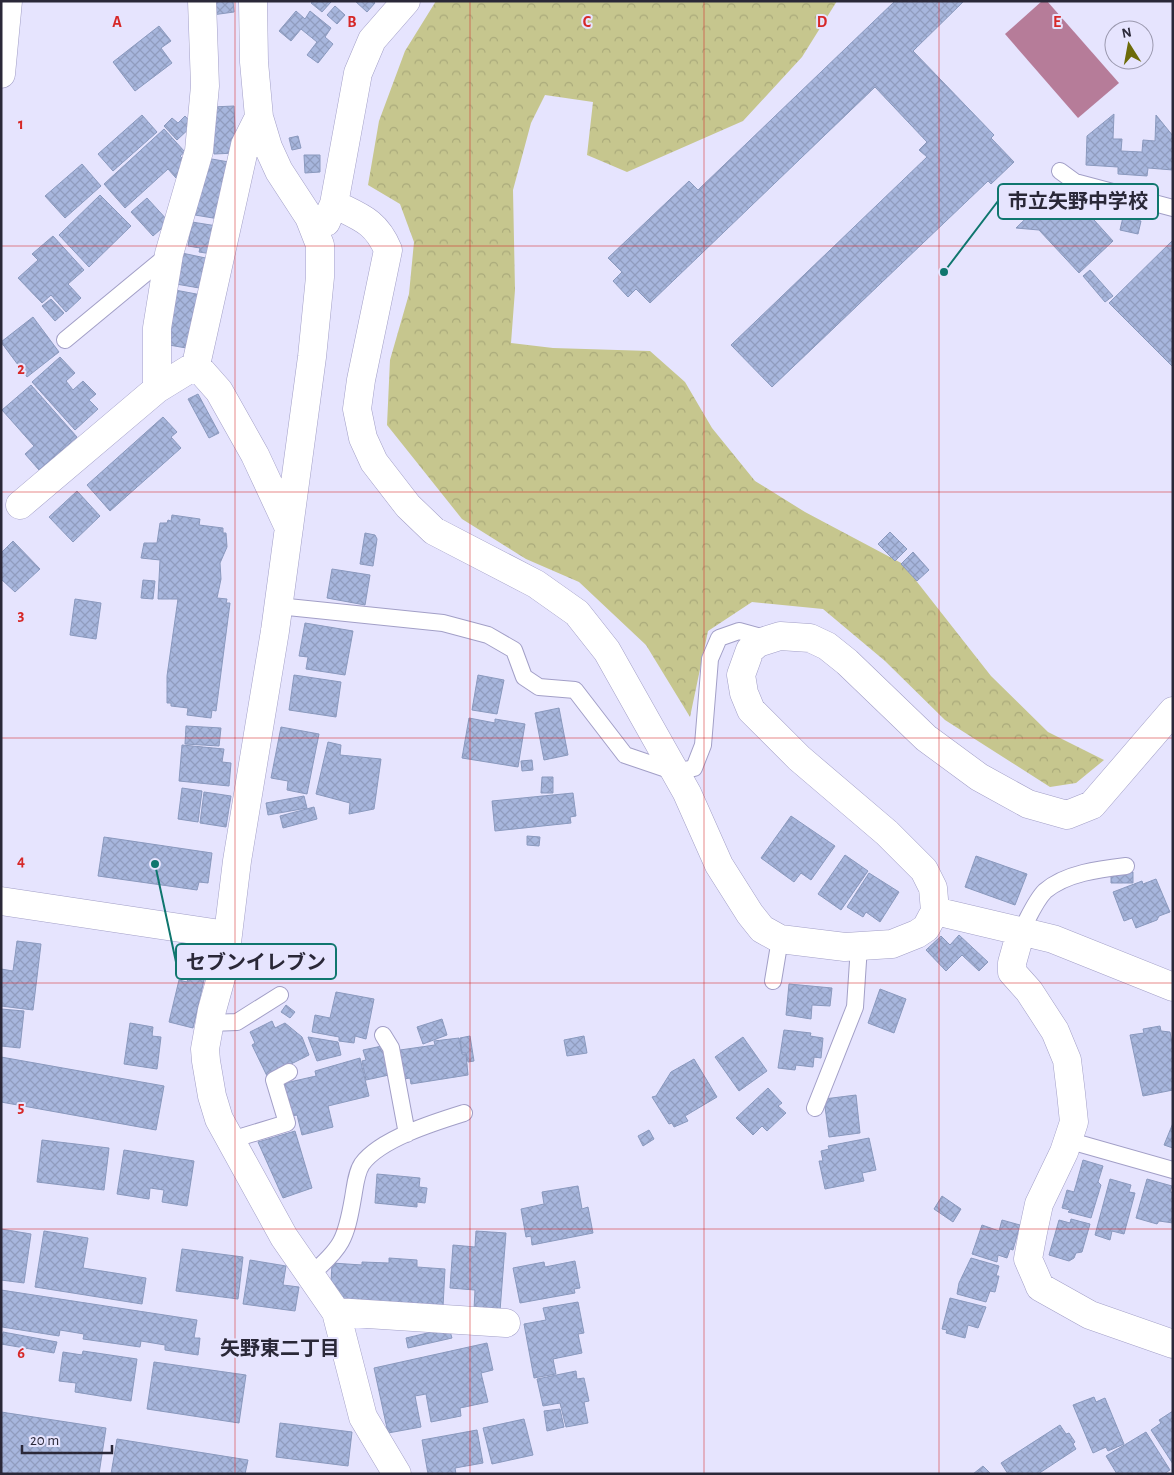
<svg xmlns="http://www.w3.org/2000/svg" width="1174" height="1475" font-family="'Alegreya Sans','Noto Sans JP',sans-serif">
<defs>
<pattern id="forest-crowns" width="20" height="18" patternUnits="userSpaceOnUse" patternTransform="scale(1.25)"><rect width="20" height="18" fill="#c6c68e"/><path d="M2 6a3 3 0 1 1 6 0M12 15a3 3 0 1 1 6 0" fill="none" stroke="#aaaa7b"/></pattern>
<pattern id="building-cross-hatch" width="8" height="8" patternUnits="userSpaceOnUse" patternTransform="scale(1.25)"><rect width="8" height="8" fill="#a7b6dd"/><path d="M0 0l8 8M0 8l8-8" fill="none" stroke="#909cbe"/></pattern>
</defs>
<rect width="100%" height="100%" fill="#e6e4fe"/>
<path fill="url(#forest-crowns)" d="M436 1H837L802 57 743 121 627 172 587 155 593 102 545 95 531 123 513 190 515 290 511 343 553 348 650 351 685 382 712 428 755 481 805 512 903 564 991 676 1048 732 1104 760 1076 783 1050 787 945 720 885 661 823 609 752 602 708 631 690 717 646 645 579 582 526 559 462 519 387 425 390 360 409 294 414 242 400 204 368 185 379 121 405 51Z"/>
<path fill="#b67c99" d="M1042 1H1047L1119 83 1078 118 1005 34Z"/>
<path fill="url(#building-cross-hatch)" stroke="#8a99be" d="M210 1H233L234 12 212 15Z
M313 1H329L331 2 322 12 311 3Z
M355 1H373L375 3 367 12Z
M895 1H964L913 51 994 135 991 138 1014 162 991 184 988 181 772 387 731 345 927 157 919 150 927 142 875 87 650 303 636 289 628 297 613 281 622 272 608 258 689 181 698 190Z
M335 6 345 15 337 24 327 15Z
M296 11 305 19 310 11 331 28 325 37 333 44 318 63 307 55 317 42 301 29 291 41 279 31Z
M159 26 171 41 161 48 172 63 135 91 113 62Z
M234 106 236 153 214 154 212 107Z
M1114 114 1113 139H1122L1121 151 1142 152 1143 140 1155 141 1156 115 1173 136V170L1148 168 1147 176 1118 174V167L1086 165 1087 136Z
M142 115 157 132 113 171 98 154Z
M185 116 193 125 177 140 164 126 172 118 178 123Z
M164 129 185 152 180 156 186 162V168L176 178 168 169 125 208 104 184Z
M298 136 301 148 292 150 289 138Z
M304 155H320V172L305 173Z
M206 158 229 162 219 219 195 215Z
M82 164 101 186 65 218 45 196Z
M1054 191 1076 200 1113 241 1079 273 1039 230 1016 228Z
M100 195 131 226 89 267 59 235Z
M147 198 169 222 153 236 131 212Z
M1123 217 1141 221 1138 234 1120 230Z
M192 222 217 226 212 254 199 252 200 248 188 246Z
M53 236 84 270 68 284 81 298 66 312 51 295 42 303 18 278 38 260 32 254Z
M1173 240V367L1109 303Z
M182 253 215 260 205 289 176 284Z
M1090 270 1113 296 1105 302 1083 276Z
M175 290 207 296 192 349 169 345 171 333 166 332Z
M51 299 64 313 55 321 42 306Z
M33 317 59 352 27 377 1 342Z
M60 357 75 373 66 381 73 390 83 381 96 394 89 400 98 409 75 430 32 382Z
M31 385 77 437 39 470 25 454 34 446 2 410Z
M198 394 219 433 209 438 188 399Z
M163 417 177 432 171 437 181 448 110 511 87 485Z
M77 491 100 516 73 542 49 517Z
M172 515 200 519 199 525 223 528V533H226L227 547 220 563 221 579 217 598 227 599 226 603H230L216 711 212 710 211 718 187 715 188 708 171 706V703H167V676L178 599H158L160 560 141 558 144 543H157L160 523H167L168 520 171 521Z
M890 532 907 549 895 561 878 544Z
M365 533 375 535 377 539 373 566 360 564Z
M13 541 40 569 15 592 1 579V553Z
M913 552 929 570 917 581 901 564Z
M332 569 370 575 365 605 327 598Z
M143 580 155 581 153 599 141 598Z
M75 599 101 603 96 639 70 635Z
M305 623 353 631 345 675 306 669 308 657 299 656Z
M294 675 341 682 336 717 289 710Z
M478 675 504 680 497 714 472 710Z
M559 708 568 755 544 760 535 713Z
M469 718 495 723V719L525 724 518 767 462 758Z
M186 726 221 728 219 746 185 744Z
M281 727 319 734 307 794 287 790 288 781 271 778Z
M328 742 341 745 340 755 381 759 374 809 349 814 350 803 316 794Z
M182 745 224 749 222 762 231 763 229 786 179 781Z
M532 760 533 770 522 771 521 761Z
M542 777H553V793H541Z
M182 788 202 791 198 822 178 819Z
M204 792 231 796 226 827 200 823Z
M573 793 576 816 570 817 571 823 495 831 492 801Z
M304 796 307 808 268 815 266 803Z
M314 807 317 819 283 828 280 816Z
M791 816 835 846 811 880 801 873 794 882 761 858Z
M527 836 540 837 539 846 527 845Z
M104 837 212 853 208 883 199 882 197 890 98 876Z
M845 855 868 871 841 910 818 894Z
M976 856 1027 874 1015 905 965 887Z
M1111 872H1133V883H1111Z
M869 873 899 892 880 922 866 912 863 917 847 907Z
M1156 879 1170 912 1159 916 1157 920 1136 928 1132 918 1124 921 1113 892 1142 881 1143 884Z
M959 935 988 962 979 971 962 955 946 971 926 950 941 936 950 945Z
M17 941 41 944 33 1010 1 1006V969L13 971Z
M192 963 207 967 193 1028 169 1022 179 980 187 982Z
M789 984 832 988 830 1006 812 1005 811 1019 786 1015Z
M880 989 906 999 894 1033 868 1023Z
M336 992 374 999 366 1039 355 1036 354 1043 339 1041V1037L312 1032 315 1015 330 1018Z
M286 1005 295 1012 290 1018 281 1012Z
M1 1009 24 1011 20 1048 1 1046Z
M442 1019 447 1035 423 1044 417 1027Z
M272 1021 275 1028 285 1023 302 1037 309 1055 267 1076 252 1045 255 1043 250 1032Z
M130 1023 153 1027 152 1036 161 1037 157 1069 124 1064Z
M1160 1026 1161 1031 1170 1032 1173 1048V1090L1143 1096 1130 1035 1144 1033 1143 1029Z
M784 1030 811 1033 810 1036 823 1038 821 1058 814 1057 813 1067 796 1065 795 1070 778 1068Z
M470 1036 474 1061 468 1062 466 1053H462L460 1038Z
M584 1036 587 1053 567 1056 564 1040Z
M308 1037 338 1042 341 1055 317 1061Z
M743 1037 767 1071 739 1091 715 1057Z
M459 1038 462 1054H466L468 1075 411 1084 410 1078 404 1079 400 1050 435 1045 434 1041Z
M382 1046 389 1075 366 1080 362 1061 366 1060 363 1050Z
M1 1057 164 1086 156 1130 1 1102Z
M360 1058 369 1096 328 1106 333 1127 302 1135 297 1115 288 1117 281 1084 316 1076 315 1071Z
M694 1059 717 1097 685 1116 688 1121 674 1127 672 1123 669 1124 652 1097 656 1096 671 1072Z
M768 1088 782 1103 778 1106 786 1113 767 1131 762 1126 753 1135 736 1118Z
M856 1095 860 1133 829 1137 824 1099Z
M1173 1123V1148L1164 1145Z
M649 1130 654 1139 643 1146 638 1136Z
M295 1131 312 1188 283 1198 258 1142Z
M869 1138 876 1170 862 1173 864 1181 825 1189 819 1161H823L821 1151 829 1149 828 1146Z
M42 1140 109 1148 104 1190 37 1182Z
M124 1150 194 1161 187 1206 162 1202 164 1190 150 1188 149 1199 117 1194Z
M1083 1160 1103 1166 1098 1182 1101 1185 1091 1218 1068 1212 1070 1210 1062 1208 1067 1190 1074 1192Z
M377 1174 420 1178 419 1187 427 1188 425 1203 417 1202V1207L375 1203Z
M1110 1179 1131 1185 1129 1192 1135 1193 1124 1234 1112 1231 1110 1240 1095 1235Z
M1147 1179 1172 1186 1170 1192H1173V1223L1159 1221 1157 1224 1136 1218Z
M578 1186 582 1209 588 1207 593 1233 532 1245 531 1236 526 1237 521 1209 544 1204 542 1192Z
M942 1196 961 1209 953 1222 934 1209Z
M1071 1219 1090 1224 1082 1252 1076 1253 1074 1258 1069 1261 1049 1255 1059 1220 1070 1223Z
M1002 1220 1020 1225 1013 1250 1010 1249 1007 1258 998 1255 997 1262 972 1254 982 1225 999 1231Z
M1 1229 31 1234 24 1283 1 1280Z
M44 1231 88 1238 83 1268 146 1278 142 1304 35 1287Z
M476 1231 506 1233 500 1311 474 1309 475 1290 450 1288 453 1245 475 1247Z
M182 1249 243 1257 238 1299 176 1291Z
M389 1258 417 1260V1267L445 1269 443 1307H345L331 1283 332 1263 362 1265V1262L389 1263Z
M971 1258 999 1266 996 1276H999L995 1292 990 1291 986 1302 957 1294 959 1283Z
M250 1260 286 1266 283 1285 299 1287 295 1311 243 1304Z
M575 1261 580 1288 574 1289 575 1293 520 1303 513 1268 544 1262 545 1267Z
M1 1290 197 1320 194 1338H200L198 1355 165 1350V1345L141 1341 140 1347 83 1339 84 1334 60 1330 59 1336 2 1327Z
M950 1298 986 1307 978 1328 968 1325 965 1338 946 1333 947 1330 942 1329Z
M578 1302 584 1333 578 1334 582 1353 553 1359 556 1374 534 1378 524 1324 546 1320 543 1308Z
M449 1328 452 1338 408 1348 406 1338Z
M3 1332 57 1342 54 1353 1 1344Z
M487 1343 493 1370 481 1373 488 1402 460 1408 461 1416 431 1422 426 1394 415 1396 421 1427 388 1433 374 1368Z
M83 1351 137 1359 131 1401 75 1392 76 1383 59 1381 63 1352 82 1355Z
M154 1362 246 1375 239 1423 147 1409Z
M576 1371 577 1379 584 1378 589 1401 584 1402 588 1423 566 1427 560 1403 543 1406 537 1379Z
M1094 1397 1096 1402 1105 1398 1124 1444 1108 1451 1106 1447 1093 1453 1073 1405Z
M560 1409 564 1427 547 1431 544 1411Z
M1173 1411V1464L1151 1430 1161 1423 1159 1420Z
M1 1412 106 1428 99 1474H1Z
M524 1419 533 1455 492 1464 483 1428Z
M280 1423 352 1432 348 1466 276 1457Z
M1060 1425 1066 1434 1069 1433 1075 1442 1073 1444 1076 1449 1038 1474H1008L1001 1463Z
M477 1430 483 1463 455 1468 456 1474H428L422 1440Z
M1146 1432 1170 1470 1164 1474H1117L1106 1456Z
M117 1439 248 1460 245 1474H111Z
M983 1466 991 1474H973Z"/>
<g fill="none" stroke-linecap="round" stroke-linejoin="round">
<g stroke="#a29fc7" stroke-width="18">
<path id="service" d="M1060 171 1075 182 1173 208
M65 340 169 254
M278 606 443 623 488 635 514 650 524 677 539 687 575 690 625 755 675 772 694 768 703 745 710 659 719 638 739 631 768 639
M1021 931C1028 919 1035 901 1045 891 1066 873 1100 869 1126 866
M773 981 780 939
M210 1023 237 1022 280 995
M383 1035 391 1048 407 1134
M815 1108 855 1007 859 946
M231 1140 287 1123 274 1080 289 1072
M1067 1140 1173 1170
M310 1275C342 1248 346 1239 353 1198 355 1187 356 1173 362 1164 380 1139 435 1122 464 1113"/>
</g>
<g stroke="#a29fc7" stroke-width="29">
<path id="minor" d="M253 1 254 62 259 117 268 147 279 171 309 217 320 245V277L312 357 275 631 237 861 224 967 212 1010 205 1049 206 1061 212 1096 219 1119 284 1237 336 1312 363 1417 397 1474
M334 204C360 217 376 221 388 250L361 380 357 409 363 438 374 462 408 506 434 531 536 584 577 613 607 651 687 793 719 865 750 914 762 929 780 939 845 947 892 944 917 934 926 928 935 911 1053 939 1173 987
M326 222 334 204 358 73 372 40 406 1
M196 365 219 391 255 455 289 528
M157 389V328L169 254 199 151 205 86 202 1
M20 505 157 389 196 365 245 145 259 117
M935 911 933 888 924 870 887 833 799 758 751 710 744 693 741 675 750 650 758 643 780 636 810 638 827 646 847 662 926 738 979 777 1028 804 1067 815 1092 805 1173 711
M1021 931 1012 963V972L1029 991 1055 1031 1067 1060 1071 1093 1074 1122 1064 1152 1039 1204 1033 1232 1028 1259 1038 1282 1040 1287 1090 1315 1173 1344
M336 1312 506 1323"/>
</g>
<g stroke="#a29fc7" stroke-width="29">
<path id="tertiary" d="M1 74 8 1
M1 901 227 935"/>
</g>
<use href="#service" stroke="#fff" stroke-width="16"/>
<use href="#minor" stroke="#fff" stroke-width="28"/>
<use href="#tertiary" stroke="#fff" stroke-width="28"/>
</g>
<path fill="none" stroke="#d62828" stroke-width="1" stroke-opacity="0.55" d="M235 1V1474M470 1V1474M704 1V1474M939 1V1474M1 246H1173M1 492H1173M1 738H1173M1 983H1173M1 1229H1173"/>
<g text-anchor="middle" dominant-baseline="central" stroke-width="4" stroke-linejoin="round" paint-order="stroke">
<g font-size="20" font-weight="bold" fill="#2a2838" stroke="#e6e4fe">
<text x="280" y="1349">矢野東二丁目</text>
</g>
</g>
<g font-size="16" text-anchor="middle" font-weight="bold" fill="#d62828" stroke="#e6e4fe" stroke-width="4" stroke-linejoin="round" paint-order="stroke">
<text x="117" y="27">A</text>
<text x="352" y="27">B</text>
<text x="587" y="27">C</text>
<text x="822" y="27">D</text>
<text x="1057" y="27">E</text>
<text x="21" y="129">1</text>
<text x="21" y="374">2</text>
<text x="21" y="620">3</text>
<text x="21" y="866">4</text>
<text x="21" y="1112">5</text>
<text x="21" y="1358">6</text>
</g>
<path fill="none" stroke="#0f766e" stroke-width="2" d="M944 272L998 201M155 864L176 962"/>
<g fill="#0f766e" stroke="#e6e4fe" stroke-width="2">
<circle cx="944" cy="272" r="5"/>
<circle cx="155" cy="864" r="5"/>
</g>
<g fill="#e6e4fe" stroke="#0f766e" stroke-width="2">
<rect x="998" y="184" width="160" height="35" rx="5"/>
<rect x="176" y="944" width="160" height="35" rx="5"/>
</g>
<g font-size="20" text-anchor="middle" font-weight="bold" fill="#2a2838">
<text x="1078" y="208">市立矢野中学校</text>
<text x="256" y="969">セブンイレブン</text>
</g>
<rect width="1174" height="1475" fill="none" stroke="#2a2838" stroke-width="5"/>
<g transform="translate(1129 45) rotate(349)"><circle r="24" fill="#e6e4fe" stroke="#9b99af"/>
<path d="M0-4L9 19L0 12L-9 19Z" fill="#6d6b09"/>
<text y="-8" font-size="14" font-weight="bold" text-anchor="middle" fill="#2a2838">N</text>
</g>
<path d="M22 1445v8h90v-8" fill="none" stroke="#2a2838" stroke-width="2.5"/>
<text x="30" y="1445" font-size="15" fill="#2a2838" stroke="#e6e4fe" stroke-width="4" paint-order="stroke">20 m</text>
</svg>
